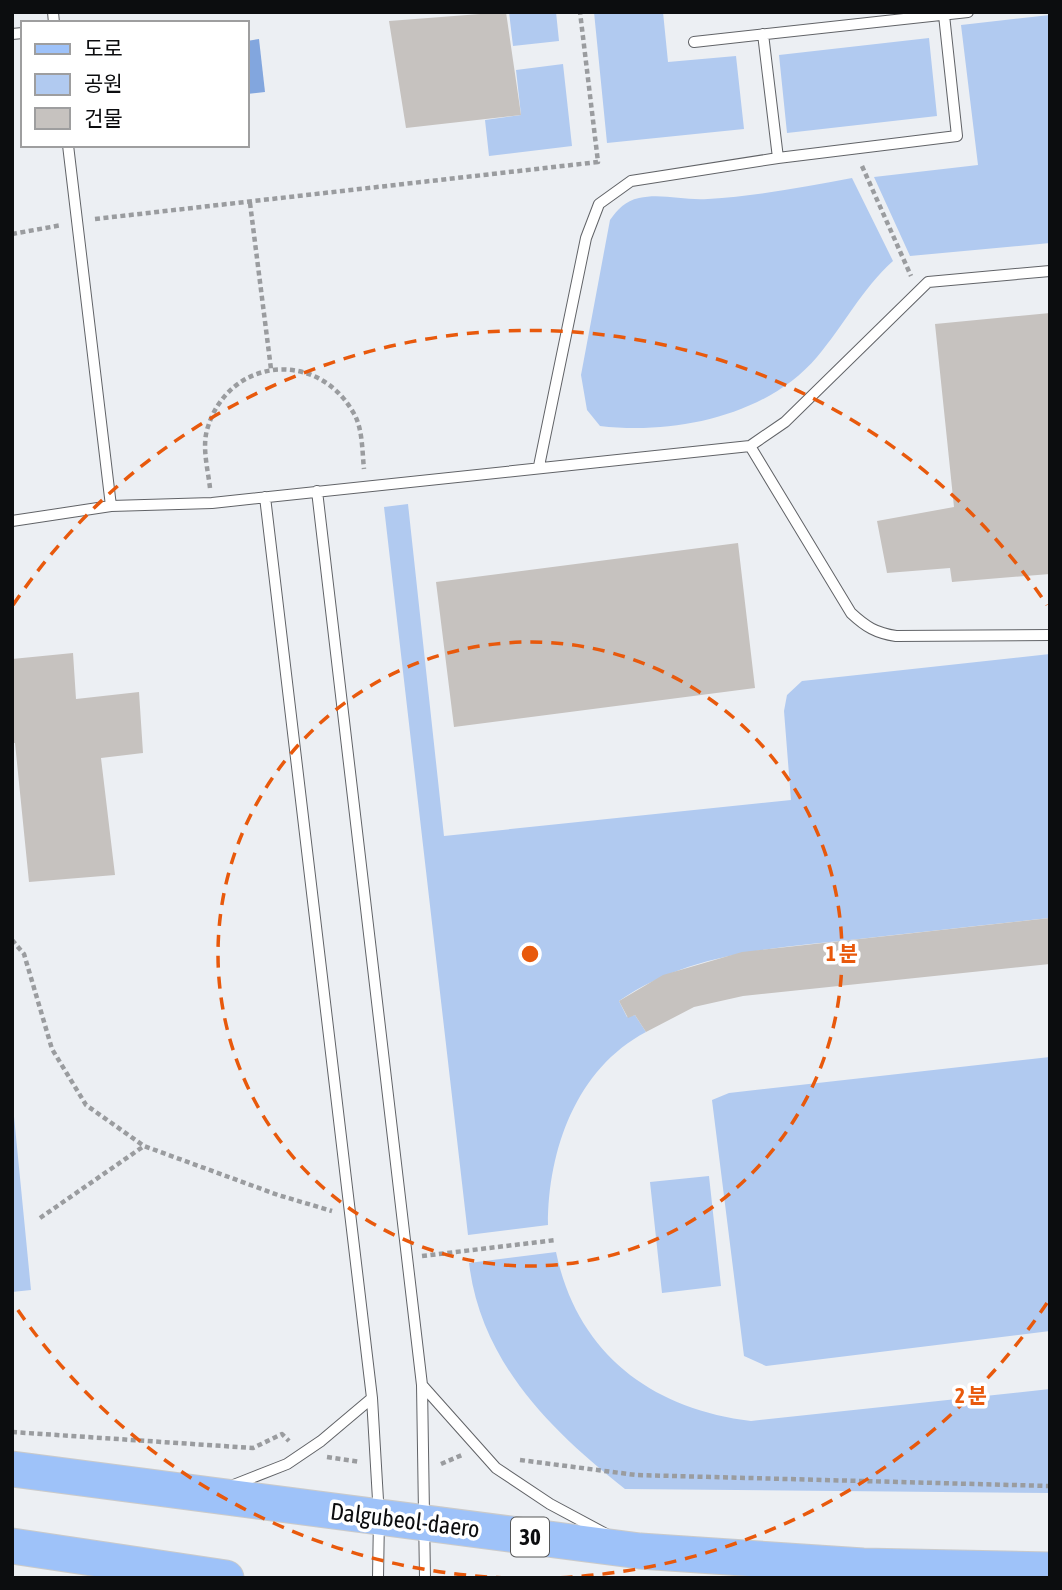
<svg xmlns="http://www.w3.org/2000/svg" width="1062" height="1590" font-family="'Asap Condensed','Noto Sans KR',sans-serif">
<rect width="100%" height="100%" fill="#eceff3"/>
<path fill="#b1caf0" d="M509 12H556L559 41 513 46Z
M594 12H663L668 62 736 56 744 129 607 143Z
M1050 15V243L910 256 874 177 978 165 961 25Z
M929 38 937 116 787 133 779 55Z
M563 64 572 146 489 156 485 120 521 115 516 70Z
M852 178 893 261C862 289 844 325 817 357 767 416 674 435 600 426L587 410 581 375 610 220C618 209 625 201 639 198 662 193 685 201 708 199 756 196 804 187 852 178Z
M408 504 444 836 791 800 784 711 787 695 802 681 1050 654V918C986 925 922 932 859 939 775 948 690 952 619 1001L627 1017 635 1015 646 1032C576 1069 548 1150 548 1225L468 1235 384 507Z
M1050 1057V1331L766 1366 744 1356 712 1100 729 1093Z
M12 1096 31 1290 12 1292Z
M709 1176 721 1286 662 1293 650 1182Z
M556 1252C577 1353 651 1409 751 1421L1050 1389V1493L625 1489C550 1430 481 1362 469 1263Z"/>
<path fill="#82a6de" d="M259 39 265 92 247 94V41Z"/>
<path fill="#c6c2bf" d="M506 12 521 115 406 128 389 21Z
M1050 313V574L952 582 950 568 887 573 877 521 954 507 935 324Z
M738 543 755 688 454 727 436 582Z
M73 653 76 699 139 692 143 753 101 758 115 875 29 882 15 743H12V659Z
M1050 918V964L743 996 694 1007 646 1032 635 1015 628 1018 619 1001 663 975 742 952Z"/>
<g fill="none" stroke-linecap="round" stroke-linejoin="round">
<g stroke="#616367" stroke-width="12">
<path id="lane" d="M53 12 54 23
M12 34 23 33
M763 34 778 158
M694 42 968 12
M68 145 111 506
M750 446 851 613C866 627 876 633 896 636L1050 635
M539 466 586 238 599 204 631 181 778 158 957 136 944 15
M317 491 422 1385 496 1468 550 1504 606 1534
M265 497 372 1398 379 1517 378 1578
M12 521 111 506 212 503 750 446 785 422 928 282 1050 271
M422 1385 425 1578
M231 1486 287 1464 321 1441 372 1398"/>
</g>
<g stroke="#cacaca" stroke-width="37">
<path id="primary" d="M12 1469 640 1551 863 1566 1050 1570
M12 1546 226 1578"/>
</g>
<path stroke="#9a9c9f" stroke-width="4.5" stroke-dasharray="5 3.5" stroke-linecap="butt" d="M862 166 911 276
M250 203 271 369
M95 219 598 162 580 12
M12 234 62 225
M210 488C208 470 202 448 207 430 227 358 316 348 353 412 363 428 362 451 364 469
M12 940 24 954 52 1049 86 1105 144 1146 278 1195 332 1211
M40 1218 144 1146
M422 1256 556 1240
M12 1432 253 1448 282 1434 289 1441
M327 1457 360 1462
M520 1460 636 1475 1050 1486
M441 1464 462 1455"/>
<use href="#lane" stroke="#fff" stroke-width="10"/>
<use href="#primary" stroke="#9ec2f9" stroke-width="35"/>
</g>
<g fill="none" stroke="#e8590c" stroke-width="3.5" stroke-dasharray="12 9">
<circle cx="530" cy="954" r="312"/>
<path d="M1047 1303A624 624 0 0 1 552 1578M508 1578A624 624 0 0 1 13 1303M13 605A624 624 0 0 1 1047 605"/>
</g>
<g text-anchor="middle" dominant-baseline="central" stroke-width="7" stroke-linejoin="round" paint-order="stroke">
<rect fill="#fff" stroke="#555657" stroke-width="2" x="511" y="1517.5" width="38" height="39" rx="5"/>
<g font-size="23" font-weight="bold" fill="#0c0d0f">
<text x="530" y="1537">30</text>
</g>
<g font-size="24" fill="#0c0d0f" stroke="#fff">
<text transform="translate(405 1520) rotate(7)">Dalgubeol-daero</text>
</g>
</g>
<circle cx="530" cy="954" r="10" fill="#e8590c" stroke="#fff" stroke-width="3.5"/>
<g font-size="21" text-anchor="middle" font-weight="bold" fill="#e8590c" stroke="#fff" stroke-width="7" stroke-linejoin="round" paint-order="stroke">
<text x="842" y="961">1 분</text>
<text x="971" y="1403">2 분</text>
</g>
<rect width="1062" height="1590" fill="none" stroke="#0c0d0f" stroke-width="28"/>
<rect x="21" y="21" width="228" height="126" fill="#ffffff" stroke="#9e9e9f" stroke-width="2"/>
<rect x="35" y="44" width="35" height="10" fill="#9ec2f9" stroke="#9e9e9f" stroke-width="2"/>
<text x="84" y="56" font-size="21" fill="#0c0d0f">도로</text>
<rect x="35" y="74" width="35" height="21" fill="#b1caf0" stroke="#9e9e9f" stroke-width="2"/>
<text x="84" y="91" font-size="21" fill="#0c0d0f">공원</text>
<rect x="35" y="108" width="35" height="21" fill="#c6c2bf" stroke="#9e9e9f" stroke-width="2"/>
<text x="84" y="126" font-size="21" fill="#0c0d0f">건물</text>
</svg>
